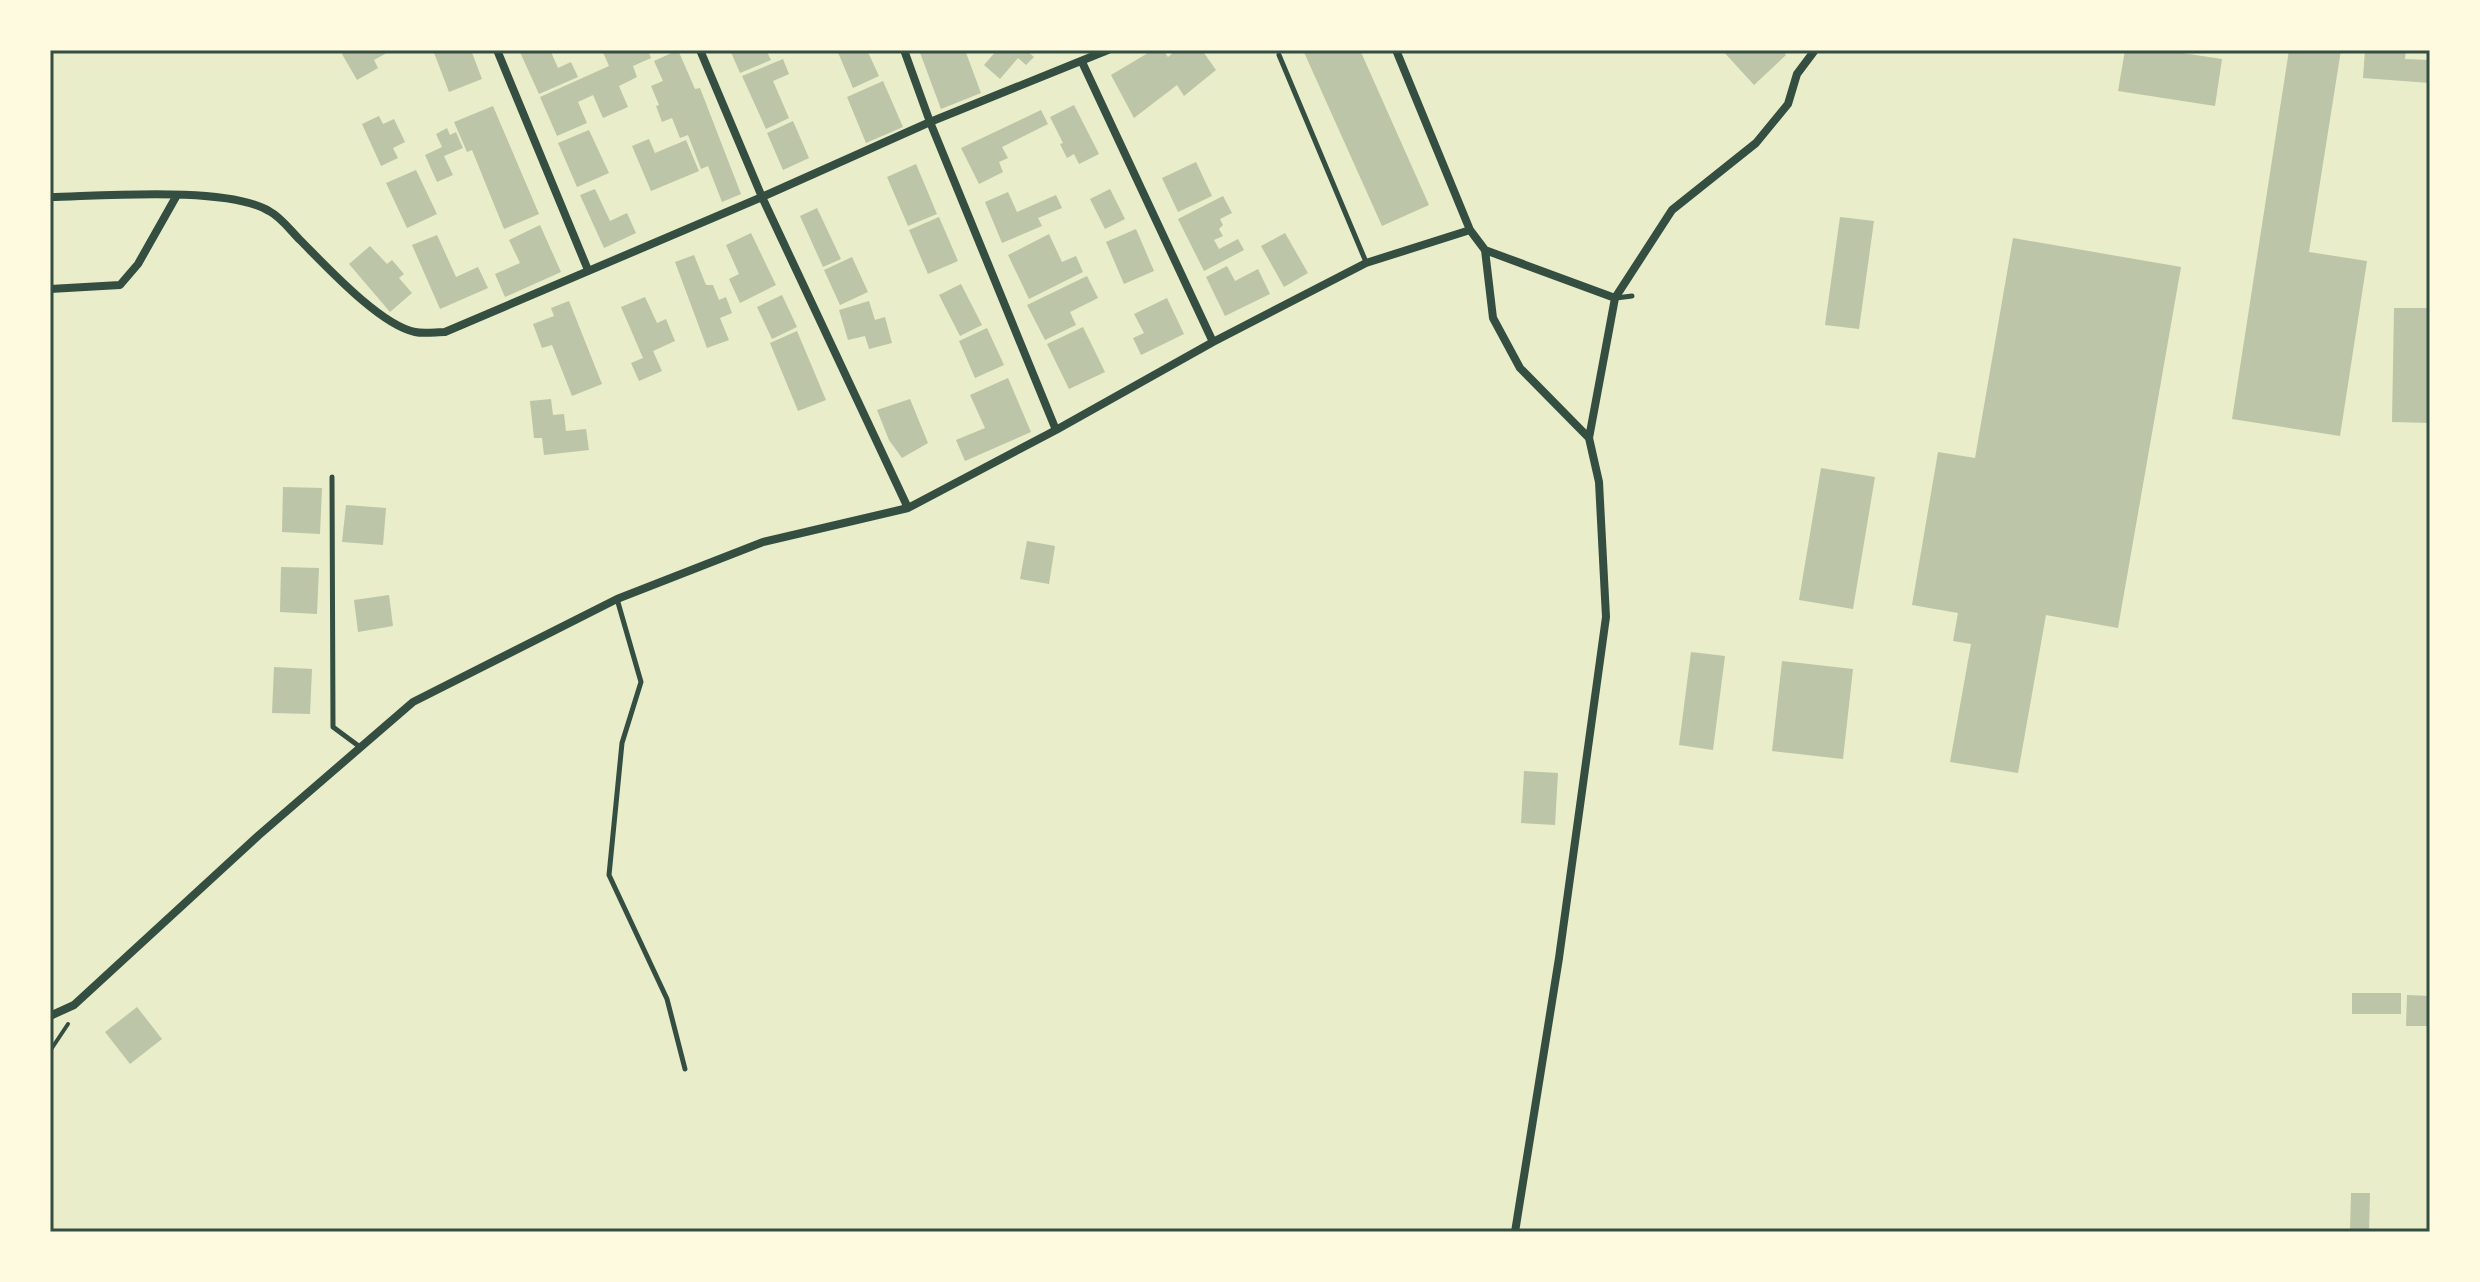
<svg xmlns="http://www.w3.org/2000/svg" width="2480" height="1282" font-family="'Asap Condensed',sans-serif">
<rect width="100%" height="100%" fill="#e9edc9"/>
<path fill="#bcc5a7" d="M348 50H392L374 60 378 68 357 80 342 54Z
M433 50H471L482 79 449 92Z
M519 50H556L551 52 558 68 571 62 578 77 539 94Z
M602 50H648L651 58 633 66 637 77 619 86 628 107 603 118 593 95 578 102 587 123 557 136 540 97 609 66Z
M678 50 695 89 700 88 741 194 722 202 708 166 701 169 688 135 680 138 672 118 662 122 656 106 659 105 651 86 663 81 654 61Z
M730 50H766L771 60 740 73Z
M837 50H867L879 76 853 88Z
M919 50H965L981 93 941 109Z
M997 50H1026L1034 57 1026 65 1018 58 1000 79 984 65Z
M1153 50H1163L1168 57 1176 50H1208L1204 53 1216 70 1184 96 1177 85 1134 118 1111 75Z
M1303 50H1360L1429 205 1382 226Z
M1722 50H1782L1786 55 1754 85Z
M2125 50H2162L2222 59 2215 106 2118 91Z
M2289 50H2341L2309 252 2367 261 2340 436 2232 419Z
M2365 50H2406L2405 59 2430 60V83L2363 78Z
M783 59 789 74 773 81 789 118 766 129 742 76Z
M883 81 903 127 866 143 847 97Z
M1074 105 1099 154 1079 164 1074 154 1067 158 1060 144 1063 143 1050 117Z
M493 106 539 214 504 229 472 150 467 152 454 122Z
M1041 110 1048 124 1002 147 1008 158 999 162 1003 172 979 184 961 148Z
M379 116 383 124 394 119 405 142 393 148 398 158 381 166 362 124Z
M793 121 809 158 783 170 767 133Z
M447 128 450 135 456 132 463 148 444 156 453 175 437 182 425 155 442 147 436 134Z
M589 130 609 173 577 187 558 143Z
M649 139 655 153 686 140 699 171 651 191 632 146Z
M1196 162 1212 196 1178 212 1162 178Z
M916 164 937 214 908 226 887 177Z
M416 170 437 214 407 228 386 183Z
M595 189 610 221 627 213 636 233 604 248 580 195Z
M1110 189 1125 219 1105 229 1090 199Z
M1008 192 1017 212 1056 195 1062 208 1038 218 1042 226 1002 243 985 202Z
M1223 196 1232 213 1220 219 1223 225 1219 229 1223 236 1214 240 1219 249 1238 239 1244 250 1204 271 1178 219Z
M817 208 841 259 823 267 800 216Z
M939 217 958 261 928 274 909 230Z
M1840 217 1874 221 1859 329 1825 325Z
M540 225 561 272 505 297 495 274 520 263 509 240Z
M1136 229 1154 271 1124 284 1106 242Z
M751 233 776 285 740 303 729 279 739 274 726 245Z
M1285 233 1308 273 1284 287 1261 246Z
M1049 234 1062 262 1076 256 1083 272 1029 299 1008 255Z
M437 235 456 277 478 267 488 288 440 309 412 245Z
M2013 238 2181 267 2118 628 2046 615 2018 773 1950 762 1971 644 1953 641 1958 613 1912 605 1938 452 1975 458Z
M370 246 387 264 392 260 404 274 399 278 412 293 390 312 349 264Z
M694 255 706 285H713L719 300 726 297 732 313 720 318 729 340 707 348 675 262Z
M852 257 868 292 840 305 824 270Z
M1227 266 1235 281 1258 269 1270 294 1225 316 1206 277Z
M1087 276 1098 298 1070 312 1076 325 1045 340 1027 305Z
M961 284 982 325 960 336 939 295Z
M782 295 797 327 772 339 757 307Z
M645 297 657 323 666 319 675 341 653 351 662 371 639 381 631 363 643 358 621 307Z
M1167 298 1184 334 1141 355 1133 338 1144 333 1134 314Z
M569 301 602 384 572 396 552 345 542 348 533 324 554 316 551 308Z
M869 301 875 320 885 317 892 343 869 349 865 336 848 340 839 310Z
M2394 308H2430V423L2392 422Z
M1083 327 1105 372 1069 389 1047 344Z
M987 328 1004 365 975 378 959 341Z
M797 331 826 400 798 411 770 343Z
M1008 378 1031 432 965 461 956 440 985 428 970 395Z
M551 399 553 415 564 414 566 431 586 429 589 450 544 455 542 438H534L530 401Z
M910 399 928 443 902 458 889 440 877 410Z
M1821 468 1875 477 1853 609 1799 600Z
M283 487 322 488 320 534 282 532Z
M346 505 386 508 383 545 342 542Z
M1027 541 1055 546 1049 584 1020 579Z
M281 567 319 568 317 614 280 612Z
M389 595 393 626 358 632 354 600Z
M1691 652 1725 656 1713 750 1679 745Z
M1782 661 1853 669 1843 759 1772 751Z
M274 667 312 669 310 714 272 713Z
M1524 771 1558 773 1555 825 1521 823Z
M2352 993H2401V1014H2352Z
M2407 995 2430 996V1026H2406Z
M137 1007 162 1039 130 1064 105 1032Z
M2351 1193H2370L2369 1232H2350Z"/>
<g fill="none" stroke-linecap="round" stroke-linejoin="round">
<path stroke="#344e41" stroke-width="4" d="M50 1051 68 1024"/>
<path stroke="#344e41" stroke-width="5" d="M1279 55 1366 262
M1616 298 1632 296
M332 477 333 727 360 747
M617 599 641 682 622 743 609 875 667 999 685 1069"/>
<path stroke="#344e41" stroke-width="8" d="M497 50 588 270
M700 50 762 197 908 508
M904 50 930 122 1056 430
M1396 50 1470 230 1485 250 1615 298
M1082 62 1213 342
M50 197C102 196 228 186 269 211 281 217 291 231 300 240 326 266 380 325 415 332 424 334 436 332 445 332L762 197 930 122 1108 50
M1485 250 1493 318 1520 368 1589 438
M50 289 120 285 138 264 177 195
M50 1016 74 1005 259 835 413 702 617 599 763 542 908 508 1056 430 1213 342 1366 263 1470 230
M1515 1232 1559 958 1606 617 1599 482 1589 438 1615 298 1672 210 1756 143 1788 104 1797 74 1815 50"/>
</g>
<rect width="2480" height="1282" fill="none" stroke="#fefae0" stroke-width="104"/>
<rect x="52" y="52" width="2376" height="1178" fill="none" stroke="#344e41" stroke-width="3"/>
</svg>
